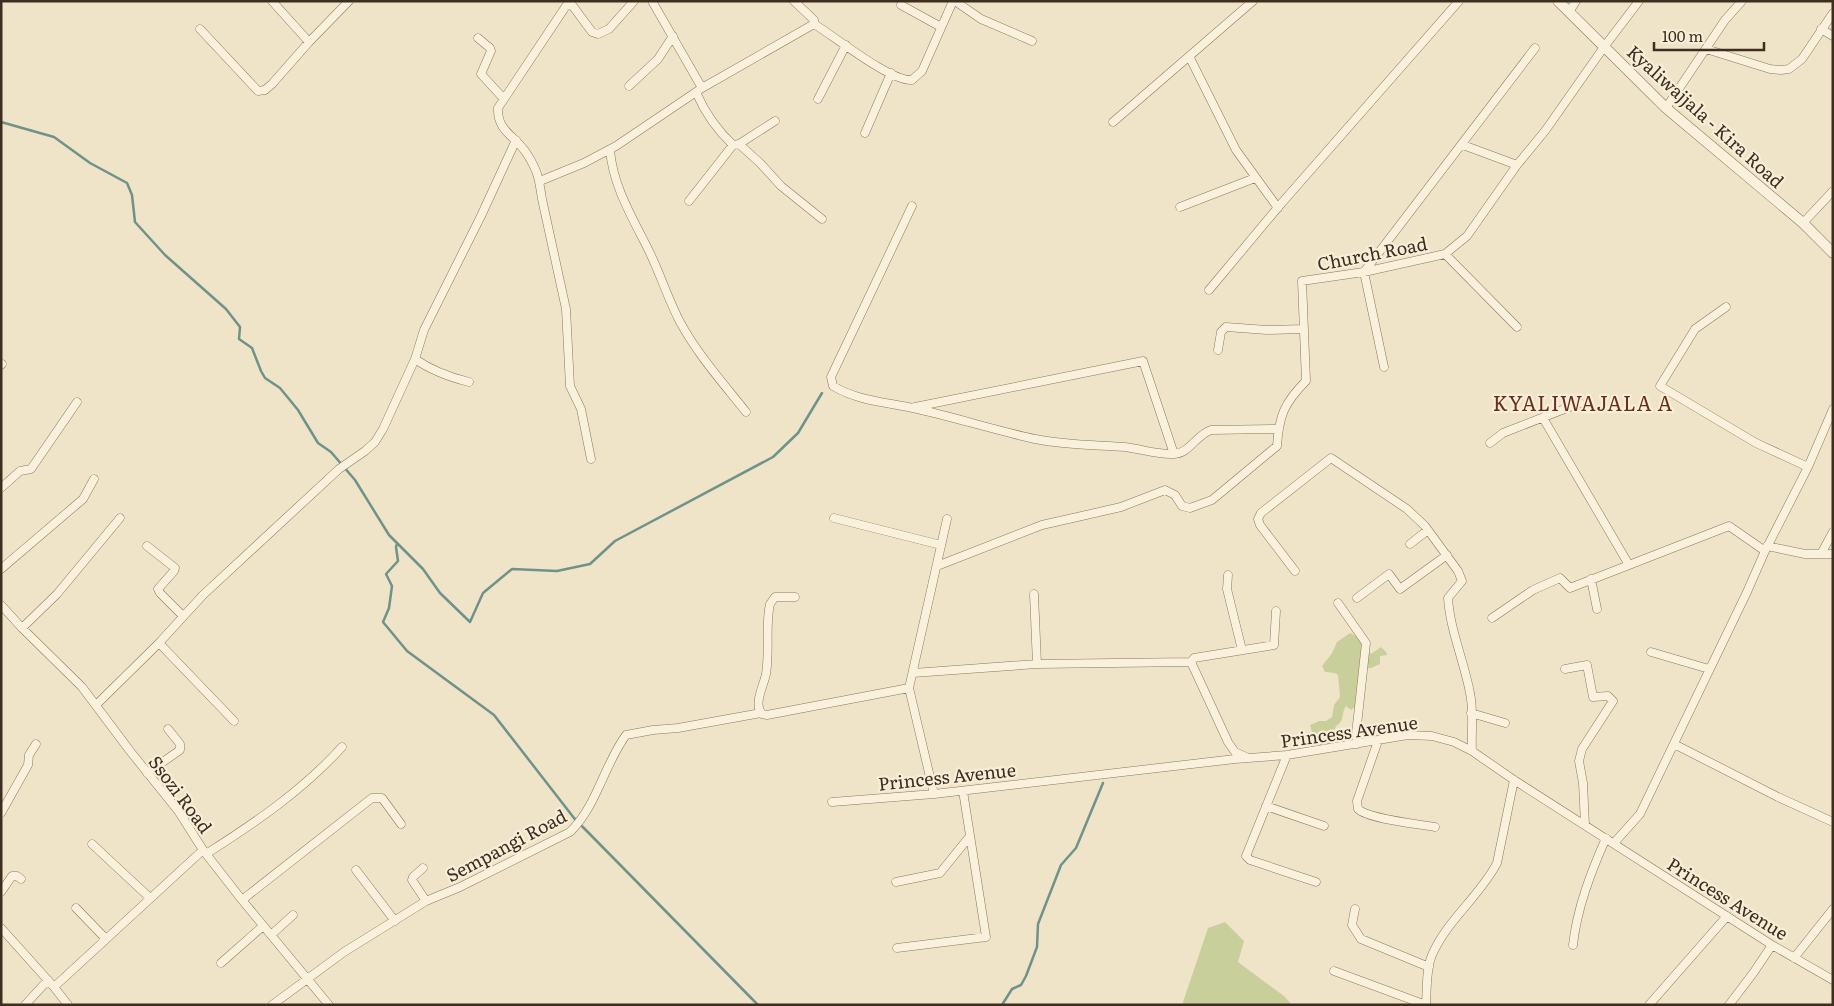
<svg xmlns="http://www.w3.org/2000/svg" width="1834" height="1006" font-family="Literata,serif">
<rect width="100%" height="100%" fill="#f0e4c8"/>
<path fill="#c9cf9b" d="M1350 633 1358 637 1371 654 1381 647 1386 652 1387 655 1380 656V664L1371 668H1366L1360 702 1351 710 1346 706C1341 713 1345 721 1336 726L1329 748 1316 747 1310 725 1319 721H1326L1332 717 1334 705 1340 697 1338 675 1335 673 1325 672 1322 666 1332 653 1337 642Z
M1225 922 1244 941 1238 962 1284 996 1292 1005H1182L1208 928Z"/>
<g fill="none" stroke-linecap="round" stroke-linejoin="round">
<path stroke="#6f938a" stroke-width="2.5" d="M1 122 54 137 90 163 127 183 132 195 135 222 165 255 226 309 240 327 239 339 252 348 261 371 265 378 280 388 298 410 318 443 331 452 355 480 389 535 423 569 440 593 470 622 483 593 512 569 557 571 590 564 615 541 773 457 798 433 822 393
M397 544 396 547 398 561 386 574 392 586 389 608 383 622 407 651 494 715 574 818 758 1005
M1002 1005 1012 989 1021 985 1026 976 1037 947 1038 924 1061 865 1076 848 1103 783"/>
<g stroke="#8d765c" stroke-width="9">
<path id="minor" d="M272 1 309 42
M652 1 702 88
M794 1 814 20V24
M955 1 981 19 1032 41
M901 5 941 27
M1569 12 1576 1
M200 29 258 91 265 90 272 84 309 42 349 1
M1821 29 1833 36
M478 38 490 48 491 51 481 74 504 99
M1706 49 1770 69 1781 70 1789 69 1802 59 1833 13
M1189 56 1236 150 1278 208
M629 86 658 59 673 36
M696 92C705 113 717 130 733 145L739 144 760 163 781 186 822 219
M818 99 846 45
M1666 108 1725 20 1742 1
M1113 122 1253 1
M865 133 891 73
M739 144 775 121
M1463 145 1517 165
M610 150C613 186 632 217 648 249 660 273 668 299 680 322 698 355 723 383 746 412
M540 181 584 163 616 146 702 88 814 24C834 36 891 82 912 80L922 71 953 1
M689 201 733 145
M912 206 831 377 833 386C858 401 886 402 913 408 954 417 994 430 1035 439 1064 445 1095 445 1125 447 1141 449 1158 455 1174 454 1190 453 1196 435 1211 430L1278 429
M1180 207 1255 178
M1803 223 1833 191
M1445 254 1517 327
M1209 290 1280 205 1459 1
M1726 307 1695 329 1660 386 1756 443 1808 467
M1218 350 1221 332 1226 327 1267 330 1303 329
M1 365 2 364
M1384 367 1364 272 1535 48
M469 382C449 377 432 371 415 359L424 330 481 216 516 140
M915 407 1143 361 1174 454
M1543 418 1629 565
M1490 443 1503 433 1580 403
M591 459 581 409 570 386 566 309 542 199C539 179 538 171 527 154 516 136 497 132 498 108L566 6 572 5 592 32 598 34 609 29 634 1
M1 488 20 471 31 469 77 402
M834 518 941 545
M1410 544 1428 530
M147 546 175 568 174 571 158 589 160 593 183 616
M1767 546 1805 554H1833
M1821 554 1833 532
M937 566 1042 525 1121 507 1165 490 1175 495 1182 506 1190 508 1212 500 1277 446C1279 416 1284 403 1306 381L1302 281 1364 272 1445 254 1467 236 1517 165 1545 131 1604 47 1639 1
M1 569 83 499 94 479
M1295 571 1260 525 1258 519 1261 513 1331 458 1407 509 1425 526 1458 571 1462 581 1448 598C1450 630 1464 661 1470 693 1474 711 1471 732 1472 751
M1228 575 1227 589 1242 650
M1591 579 1597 609
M1034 594 1037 664
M795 597H775L770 604C765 625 770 650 766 674 764 685 753 704 762 714L767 715 909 688
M1357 598 1389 574 1400 589 1447 555
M1338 603 1366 643 1357 725V744
M1 605 22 628 82 687 130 751 179 812 203 850 54 987
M1492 618 1533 590 1560 578 1570 588 1729 526 1765 551
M22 628 57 594 120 518
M159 643 234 721
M1651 652 1709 669
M1191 662 1228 742 1235 752 1246 757
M1565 669 1587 665 1593 697 1608 696 1613 701 1582 749 1579 761 1583 783 1585 825
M913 673 1037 664 1191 662 1194 658 1274 645 1276 611
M96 705 159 643 203 595 339 469 365 451 375 442 383 429 415 359
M1471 713 1505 723
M1378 741 1357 801 1358 809C1368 819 1418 824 1435 827
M1674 744 1778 797 1833 822
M1287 755 1246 856 1250 860 1316 882
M147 773 180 750V744L168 729
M934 794 909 688 947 519
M832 802 934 794 1235 759 1287 755 1408 735 1432 736 1454 742 1472 751 1514 780 1772 945 1833 980
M1266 806 1324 826
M1 813 28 765 29 755 36 744
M1614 843 1640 814 1747 592 1765 551 1808 467 1833 409
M92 844 150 898
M203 850 242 900 329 1005
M206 854C255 823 303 790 342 747
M423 868 413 877 412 880 426 901
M356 870 395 921
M896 882 940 873 970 836
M1 892 12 876H17L21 879
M242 900 372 798H382L401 824
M76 908 106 939
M1355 909 1352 925 1361 939 1429 967
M1 928 54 987 68 1005
M271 935 293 915
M1573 945C1577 908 1591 872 1606 838
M897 948 986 937 963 791
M1794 958 1833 909
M221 963 263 926
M1334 971 1426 1005
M25 1005 48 980
M272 1005 344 952 426 901 460 887 570 832C597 806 604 765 626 735L653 730 678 728 761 713
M1426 1005C1427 989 1426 969 1432 955 1447 920 1480 896 1497 863L1514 780
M1649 1005 1727 916
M1729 1005 1754 972 1772 945"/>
</g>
<g stroke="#8d765c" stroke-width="11">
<path id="tertiary" d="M1558 1 1666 108 1803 223 1833 253"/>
</g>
<use href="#minor" stroke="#faf1dc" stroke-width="8"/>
<use href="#tertiary" stroke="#faf1dc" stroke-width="10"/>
</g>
<g text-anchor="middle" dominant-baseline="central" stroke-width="4.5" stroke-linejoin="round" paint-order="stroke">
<g font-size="18" fill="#3d2e20" stroke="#f7eed8">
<text transform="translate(1706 116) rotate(42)">Kyaliwajjala - Kira Road</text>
<text transform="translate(1372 253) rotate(-11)">Church Road</text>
<text transform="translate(1349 731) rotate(-8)">Princess Avenue</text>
<text transform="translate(947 776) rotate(-6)">Princess Avenue</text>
<text transform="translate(181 794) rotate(53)">Ssozi Road</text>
<text transform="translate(506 845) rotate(-28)">Sempangi Road</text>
<text transform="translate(1728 898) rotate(32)">Princess Avenue</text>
</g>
<g font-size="20" letter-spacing="1" fill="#6b2e1e" stroke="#f7eed8">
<text x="1583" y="402">KYALIWAJALA A</text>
</g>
</g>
<rect width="1834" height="1006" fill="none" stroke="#3d2e20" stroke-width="5"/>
<path d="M1654 42v8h110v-8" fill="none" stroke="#3d2e20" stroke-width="2.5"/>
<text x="1662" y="42" font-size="15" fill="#3d2e20" stroke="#f7eed8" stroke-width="4" paint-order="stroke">100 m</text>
</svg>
